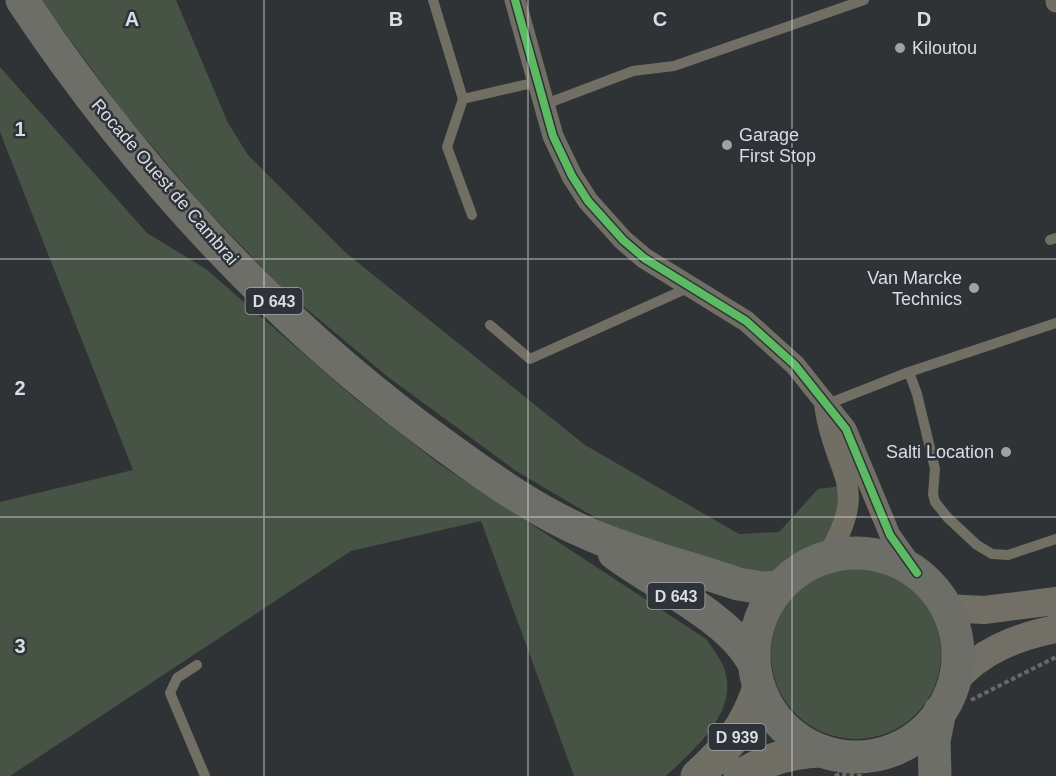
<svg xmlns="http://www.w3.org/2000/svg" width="1056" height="776" font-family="Arial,sans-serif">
<rect width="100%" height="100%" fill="#303336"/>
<path fill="#475345" d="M41 0H176L228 123 248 155 346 253 585 445 739 534 779 532 818 489 842 486C842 494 845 504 843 510 832 544 797 566 765 577L640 544 516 471 388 377 284 290 202 205 124 113Z
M0 67 147 233 206 269 357 400 441 465 706 639C713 649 722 660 725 671 738 714 693 750 666 776H574L481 521 351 551 10 776H0V502L133 470 0 132Z
M771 654a85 85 0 1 1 170 0a85 85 0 1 1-170 0Z"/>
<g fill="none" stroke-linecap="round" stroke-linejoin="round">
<path stroke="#696963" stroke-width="4" stroke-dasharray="4.5 3" stroke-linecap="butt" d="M971 700 1056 657
M835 776 839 774 862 776"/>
<path stroke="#716e64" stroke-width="10" d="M433 0 463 99 537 82
M463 99 447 147 472 215
M543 105 633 71 674 66 864 0
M1050 240 1056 238
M490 325 530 359 690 287
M909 372 917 394 935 469 933 494 935 502 948 518 977 545 992 554 1008 555 1056 539
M825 405 909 372 1056 323
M197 665 177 678 170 693 205 776"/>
<path stroke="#716e64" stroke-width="21" d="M515 0 553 136 572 176 588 201 623 240 644 258 746 321 795 365 846 429 890 535 917 573
M1056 0V2
M825 408C835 476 871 484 827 557"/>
<path stroke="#727066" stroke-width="28" d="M946 608 984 610 1056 601
M953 683C980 651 1016 637 1056 629"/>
<path stroke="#716e65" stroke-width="33" d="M697 776C728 747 746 728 759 687
M740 776C767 759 791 752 822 751"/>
<path stroke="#6e6e68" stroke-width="33" d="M22 0C136 171 280 328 448 448 492 480 539 513 589 534 637 555 689 567 738 584L763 588 780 587
M614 553C658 586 730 617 754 664
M754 655a102 102 0 1 1 204 0a102 102 0 1 1-204 0Z
M935 776 934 741 940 711"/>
<g stroke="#2d3339" stroke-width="11">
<path id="cycleway" d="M515 0 553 136 572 176 588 201 623 240 644 258 746 321 795 365 846 429 890 535 917 573"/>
</g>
<use href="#cycleway" stroke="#5cba63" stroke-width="8"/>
</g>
<path fill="none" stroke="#dadee2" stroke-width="1.5" stroke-opacity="0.55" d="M264 0V776M528 0V776M792 0V776M0 259H1056M0 517H1056"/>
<g fill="#9ea2a6" stroke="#2d3339" stroke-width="2">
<circle cx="900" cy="48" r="6"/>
<circle cx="727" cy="145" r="6"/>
<circle cx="974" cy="288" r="6"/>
<circle cx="1006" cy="452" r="6"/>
</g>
<g text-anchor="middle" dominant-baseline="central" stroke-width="5" stroke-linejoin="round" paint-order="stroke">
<g fill="#2d3339" stroke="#a6abaf" stroke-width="1.5">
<rect x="245.5" y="288" width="57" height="26" rx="4.5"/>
<rect x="647.5" y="583" width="57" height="26" rx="4.5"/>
<rect x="708.5" y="724" width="57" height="26" rx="4.5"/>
</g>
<g font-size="16" font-weight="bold" fill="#dadee2">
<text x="274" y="301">D 643</text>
<text x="676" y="596">D 643</text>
<text x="737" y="737">D 939</text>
</g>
<g font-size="18" fill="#dadee2" stroke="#2d3339" text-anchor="start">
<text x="912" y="48">Kiloutou</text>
<text x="739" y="135">Garage<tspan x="739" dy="21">First Stop</tspan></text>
<text x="962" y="278" text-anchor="end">Van Marcke<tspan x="962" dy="21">Technics</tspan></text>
<text x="994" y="452" text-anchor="end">Salti Location</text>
</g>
<g font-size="18" fill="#dadee2" stroke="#2d3339">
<text transform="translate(165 182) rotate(49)">Rocade Ouest de Cambrai</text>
</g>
</g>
<g font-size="20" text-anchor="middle" font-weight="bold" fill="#dadee2" stroke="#2d3339" stroke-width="5" stroke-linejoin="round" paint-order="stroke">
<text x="132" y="26">A</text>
<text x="396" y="26">B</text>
<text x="660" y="26">C</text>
<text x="924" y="26">D</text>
<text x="20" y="136">1</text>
<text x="20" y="395">2</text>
<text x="20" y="653">3</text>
</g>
</svg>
